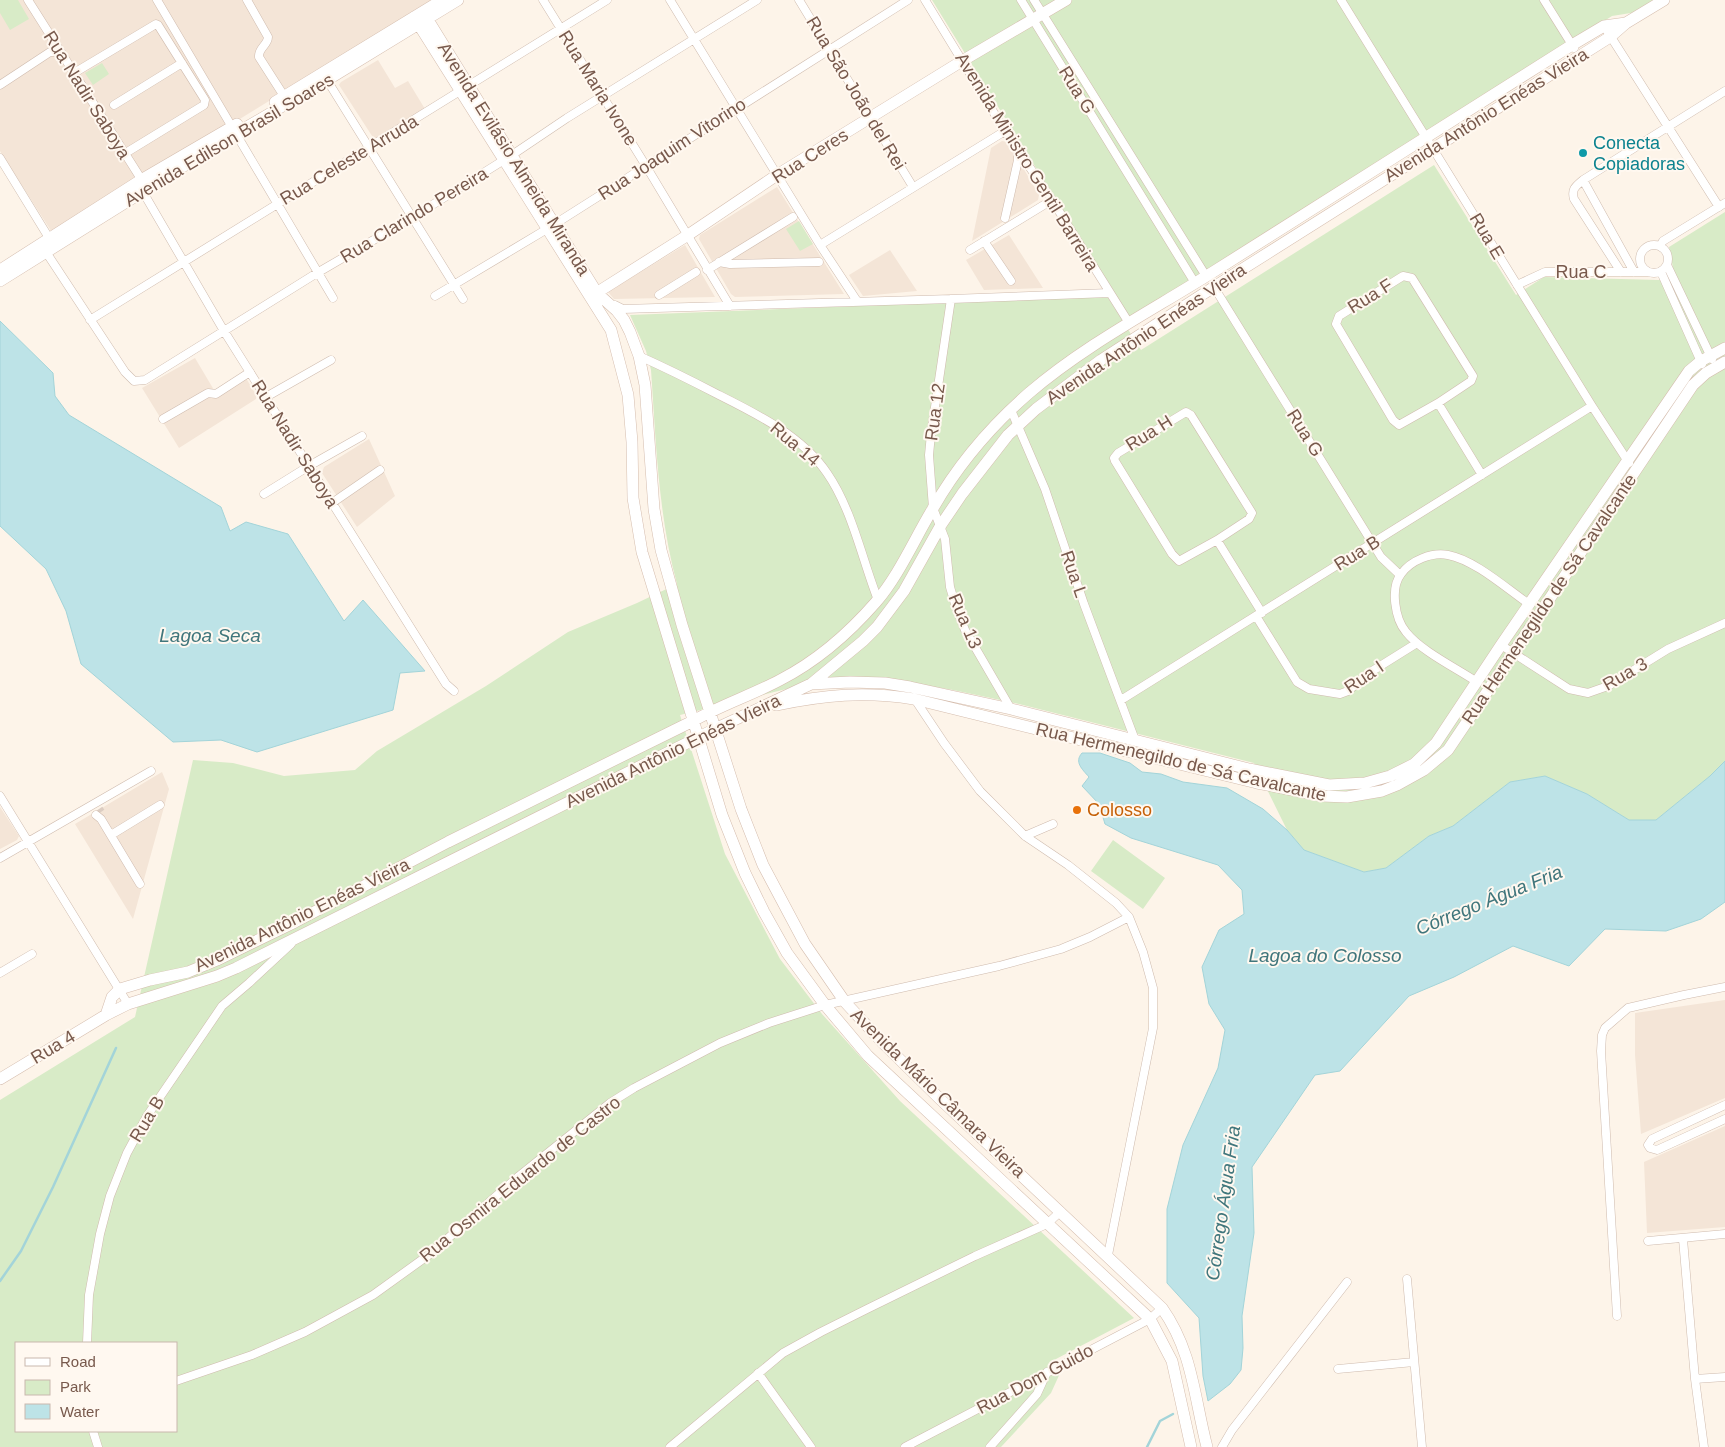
<svg xmlns="http://www.w3.org/2000/svg" width="1725" height="1447" font-family="Helvetica,sans-serif">
<rect width="100%" height="100%" fill="#fdf4e9"/>
<path fill="#f4e5d7" d="M0 0H433L53 234 0 151Z
M378 60 395 88 408 81 425 109 374 139 339 85 341 82Z
M1002 141 1008 142 1039 195 1038 200 972 241 991 148Z
M777 187 844 294 735 297 731 294 699 239 700 235Z
M1009 235 1043 288 984 290 966 260Z
M685 245 715 297 614 299 608 292Z
M890 250 917 291 863 296 849 275Z
M195 358 214 390 243 373 256 395V399L179 448 142 388Z
M369 439 395 496 357 527 322 473 324 467Z
M162 772 169 789 133 919 75 824Z
M0 807 19 836 17 840 0 849Z
M1725 1000V1098L1641 1134 1635 1055V1013Z
M1725 1126V1227L1647 1233 1644 1162Z"/>
<path fill="#d8ebc7" fill-rule="evenodd" d="M0 0H18L29 19 10 30 0 13Z
M932 0H1655L1637 12 1612 16 1423 137 1130 320Z
M102 63 109 74 93 85 85 73Z
M1434 165 1516 295 1544 277 1659 280 1673 268 1669 247 1725 212V761L1710 776 1656 820H1629L1587 794 1545 776 1510 782 1453 826 1429 836 1386 868 1364 872 1304 850 1287 830 1254 763 1019 704 953 690 889 679H827L680 715 725 854 780 959 822 1014 900 1101 1134 1318 1056 1359 1061 1371 1051 1393 1001 1447H0V1100L135 1017 193 760 233 763 284 776 355 770 377 751 486 686 568 632 637 603 677 584C658 514 656 441 651 370L646 351 630 315 1107 296 1141 350ZM16 1343H176V1431H16Z
M799 221 813 244 800 251 786 229Z
M1113 840 1165 878 1143 909 1091 871Z"/>
<path fill="#bde3e7" stroke="#a3d4d9" d="M0 321 53 373 55 396 69 415 221 507 230 531 246 522 288 534 344 621 363 600 425 671 400 673 393 710 257 752 221 740 173 742 81 664 66 611 46 569 0 526Z
M1082 753H1100L1130 763 1142 772 1161 774 1183 782 1227 788 1263 809 1287 830 1304 850 1364 872 1386 868 1429 836 1453 826 1510 782 1545 776 1587 794 1629 820H1656L1710 776 1725 761V902L1701 919 1666 931 1605 929 1569 966 1513 946 1454 977 1409 996 1340 1071 1315 1075 1252 1167 1254 1233 1242 1316 1243 1348 1241 1370 1230 1384 1208 1401 1203 1376 1199 1318 1167 1283V1209L1183 1145 1218 1068 1225 1030 1209 1004 1202 967 1219 930 1244 914 1242 890 1218 865 1131 838 1105 824 1099 804 1082 786 1089 777C1082 769 1074 762 1082 753Z"/>
<g fill="none" stroke-linecap="round" stroke-linejoin="round">
<path stroke="#a3d4d9" stroke-width="2.5" d="M0 1281 21 1251 53 1187 116 1048
M1147 1447 1160 1421 1173 1414"/>
<path stroke="#dccdc2" stroke-width="8" stroke-dasharray="8 4" stroke-linecap="butt" d="M99 809 101 812"/>
<g stroke="#cfbbae" stroke-width="9">
<path id="street" d="M28 0 143 182
M157 0 333 298
M247 0 268 37C268 45 258 48 259 57L284 96
M543 0 646 166 730 306
M670 0 820 245 857 301
M799 0 913 187
M925 0 1005 131 1052 200 1129 323
M1021 0 1195 283
M1034 0 1206 276
M1341 0 1592 406 1629 463
M1544 0 1574 48
M1604 26 1719 207
M74 73 156 24 158 25 205 100 204 105 124 154
M327 80 463 299
M0 85 50 52H61
M114 105 182 63
M0 158 49 238
M1583 180 1634 272
M143 192 224 331 446 684 454 691
M1005 218 1018 160V151
M984 241 1011 281
M1640 259a14 14 0 1 1 28 0a14 14 0 1 1-28 0Z
M820 245 1005 131
M1660 246 1663 241 1725 203
M970 250 1052 200
M46 252 125 372 134 381 145 380 317 273 413 217 512 155 567 118 757 0
M719 262 730 264 819 262
M1667 265 1712 359
M707 270 793 217
M1621 272 1574 199C1571 189 1576 186 1583 180L1725 91
M1661 272 1702 364
M1403 276 1412 278 1473 376 1471 381 1438 403 1399 425 1393 420 1336 324 1339 316Z
M1517 285 1545 272H1647
M1214 287 1381 557 1400 575
M659 295 696 272
M435 296 547 229 908 0
M951 299 931 434 929 455 933 508 945 539 950 587 956 607 965 630 1011 709
M615 305 623 309 951 299 1109 293
M90 320 607 0
M639 356C666 368 692 381 717 394 757 414 802 436 827 473 852 509 862 559 878 600
M266 397 331 360
M1438 403 1482 475
M1011 410 1045 489 1084 604 1135 740
M1186 412 1191 415 1252 513 1249 519 1217 540 1179 561 1172 554 1115 461 1114 458 1118 453Z
M163 419 208 393 216 394 250 372
M264 494 309 466 362 436
M332 503 380 470
M1217 540 1262 613
M1256 616 1297 682 1309 689 1340 694 1348 691 1369 673 1417 643
M1501 645 1569 689 1588 693 1608 686 1668 649 1725 623
M1477 682C1456 668 1421 651 1406 632 1395 619 1390 588 1401 574 1411 560 1432 552 1448 555 1475 560 1507 589 1529 604
M914 698 944 743 980 791 1025 836 1068 865 1116 903 1129 917 1143 952 1153 988V1028L1108 1255
M1121 700 1592 406
M0 796 128 1004
M96 815 101 819 140 884
M111 835 160 805
M1025 836 1053 824
M0 858 151 771
M0 973 32 954
M1725 1105 1652 1139 1648 1145 1650 1148 1657 1150 1725 1119
M1683 1239 1695 1379 1704 1447
M1648 1241 1725 1234
M1407 1279 1422 1447
M1617 1316 1601 1051 1602 1035 1605 1028 1628 1008 1684 995 1725 987
M87 1343 89 1295 100 1234 110 1196 127 1153 147 1116 222 1006 249 983 291 944
M1338 1369 1414 1362
M758 1373 811 1447
M1695 1379 1725 1377
M176 1381 252 1355 305 1332 373 1295 430 1254 519 1176 610 1103 634 1088 720 1043 769 1023 825 1005 999 966 1061 949 1090 937 1129 917
M93 1431 98 1447
M670 1447 783 1353 821 1332 867 1309 975 1256 1047 1224 1061 1211
M905 1447 1150 1319 1162 1308
M990 1447 1037 1394 1047 1372
M1222 1447 1232 1430 1347 1282"/>
</g>
<g stroke="#d5bdae" stroke-width="12">
<path id="secondary" d="M423 12 597 293 617 311 624 320 630 332 639 356 645 385 654 509 661 550 682 625 741 809 763 865 805 944 845 1002 882 1042 939 1098 1162 1308C1193 1352 1194 1397 1207 1447
M414 17 611 330 628 395 632 442 633 498 642 552 722 815 745 873 764 912 787 953 825 1005 868 1056 1150 1319 1172 1361 1191 1447
M275 102 442 0
M0 270 141 180 237 124
M0 281 235 134 327 80 458 0
M590 294 601 290 688 235 777 175 962 61 1066 0
M811 684 850 682 885 683 910 687 1011 709 1249 769 1329 785 1365 783 1390 776 1414 764 1436 743 1501 645 1689 371 1701 361 1725 348
M776 705C825 695 864 691 914 699L1257 783 1322 796 1347 797 1382 791 1397 785 1424 770 1448 750 1693 385 1706 373 1725 362
M106 1015 112 997 120 989 150 980 188 972 217 960 295 922 448 842 693 721C721 705 752 695 780 680 817 661 849 633 876 602 899 575 914 540 932 510 957 466 991 426 1029 393 1085 345 1151 311 1213 272 1332 196 1453 121 1572 45L1604 26 1626 23
M0 1079 106 1015 128 1004 217 976 236 968 715 729 811 684 863 641 877 627 904 591 941 525 962 494 1008 435 1036 409 1101 360 1214 287 1610 37 1626 23 1664 0"/>
</g>
<use href="#street" stroke="#fff" stroke-width="8"/>
<use href="#secondary" stroke="#fff" stroke-width="11"/>
</g>
<circle fill="#0f9aa8" stroke="#fff8f0" stroke-width="2" cx="1583" cy="153" r="5"/>
<circle fill="#e8710a" stroke="#fff8f0" stroke-width="2" cx="1077" cy="810" r="5"/>
<g text-anchor="middle" dominant-baseline="central" stroke-width="4" stroke-linejoin="round" paint-order="stroke">
<g font-size="18" fill="#78594c" stroke="#fff8f0">
<text transform="translate(598 88) rotate(58)">Rua Maria Ivone</text>
<text transform="translate(1077 90) rotate(58)">Rua G</text>
<text transform="translate(856 93) rotate(59)">Rua São João del Rei</text>
<text transform="translate(87 95) rotate(58)">Rua Nadir Saboya</text>
<text transform="translate(1486 115) rotate(-32)">Avenida Antônio Enéas Vieira</text>
<text transform="translate(229 140) rotate(-31)">Avenida Edilson Brasil Soares</text>
<text transform="translate(672 149) rotate(-33)">Rua Joaquim Vitorino</text>
<text transform="translate(810 156) rotate(-32)">Rua Ceres</text>
<text transform="translate(514 159) rotate(58)">Avenida Evilásio Almeida Miranda</text>
<text transform="translate(349 160) rotate(-31)">Rua Celeste Arruda</text>
<text transform="translate(1027 162) rotate(58)">Avenida Ministro Gentil Barreira</text>
<text transform="translate(414 215) rotate(-31)">Rua Clarindo Pereira</text>
<text transform="translate(1487 236) rotate(59)">Rua E</text>
<text x="1581" y="272">Rua C</text>
<text transform="translate(1370 296) rotate(-32)">Rua F</text>
<text transform="translate(1146 334) rotate(-34)">Avenida Antônio Enéas Vieira</text>
<text transform="translate(935 412) rotate(-82)">Rua 12</text>
<text transform="translate(1149 433) rotate(-32)">Rua H</text>
<text transform="translate(1305 433) rotate(58)">Rua G</text>
<text transform="translate(295 444) rotate(58)">Rua Nadir Saboya</text>
<text transform="translate(795 444) rotate(40)">Rua 14</text>
<text transform="translate(1357 553) rotate(-32)">Rua B</text>
<text transform="translate(1074 574) rotate(71)">Rua L</text>
<text transform="translate(1549 599) rotate(-56)">Rua Hermenegildo de Sá Cavalcante</text>
<text transform="translate(965 621) rotate(67)">Rua 13</text>
<text transform="translate(1625 674) rotate(-30)">Rua 3</text>
<text transform="translate(1364 677) rotate(-34)">Rua I</text>
<text transform="translate(673 751) rotate(-26)">Avenida Antônio Enéas Vieira</text>
<text transform="translate(1181 762) rotate(13)">Rua Hermenegildo de Sá Cavalcante</text>
<text transform="translate(302 915) rotate(-26)">Avenida Antônio Enéas Vieira</text>
<text transform="translate(53 1047) rotate(-31)">Rua 4</text>
<text transform="translate(938 1093) rotate(44)">Avenida Mário Câmara Vieira</text>
<text transform="translate(147 1119) rotate(-59)">Rua B</text>
<text transform="translate(520 1179) rotate(-39)">Rua Osmira Eduardo de Castro</text>
<text transform="translate(1035 1379) rotate(-28)">Rua Dom Guido</text>
</g>
<g font-size="18" fill="#0d838f" stroke="#fff8f0" text-anchor="start">
<text x="1593" y="143">Conecta<tspan x="1593" dy="21">Copiadoras</tspan></text>
</g>
<g font-size="18" fill="#c56008" stroke="#fff8f0" text-anchor="start">
<text x="1087" y="810">Colosso</text>
</g>
<g font-size="19" font-style="italic" fill="#40767c" stroke="#fff8f0">
<text x="210" y="635">Lagoa Seca</text>
<text transform="translate(1489 900) rotate(-22)">Córrego Água Fria</text>
<text x="1325" y="955">Lagoa do Colosso</text>
<text transform="translate(1223 1203) rotate(-82)">Córrego Água Fria</text>
</g>
</g>
<rect x="15" y="1342" width="162" height="90" fill="#fff8f0" stroke="#c9b8ae"/>
<rect x="25" y="1358" width="25" height="8" fill="#ffffff" stroke="#c9b8ae"/>
<text x="60" y="1367" font-size="15" fill="#78594c">Road</text>
<rect x="25" y="1380" width="25" height="15" fill="#d8ebc7" stroke="#c9b8ae"/>
<text x="60" y="1392" font-size="15" fill="#78594c">Park</text>
<rect x="25" y="1404" width="25" height="15" fill="#bde3e7" stroke="#c9b8ae"/>
<text x="60" y="1417" font-size="15" fill="#78594c">Water</text>
</svg>
